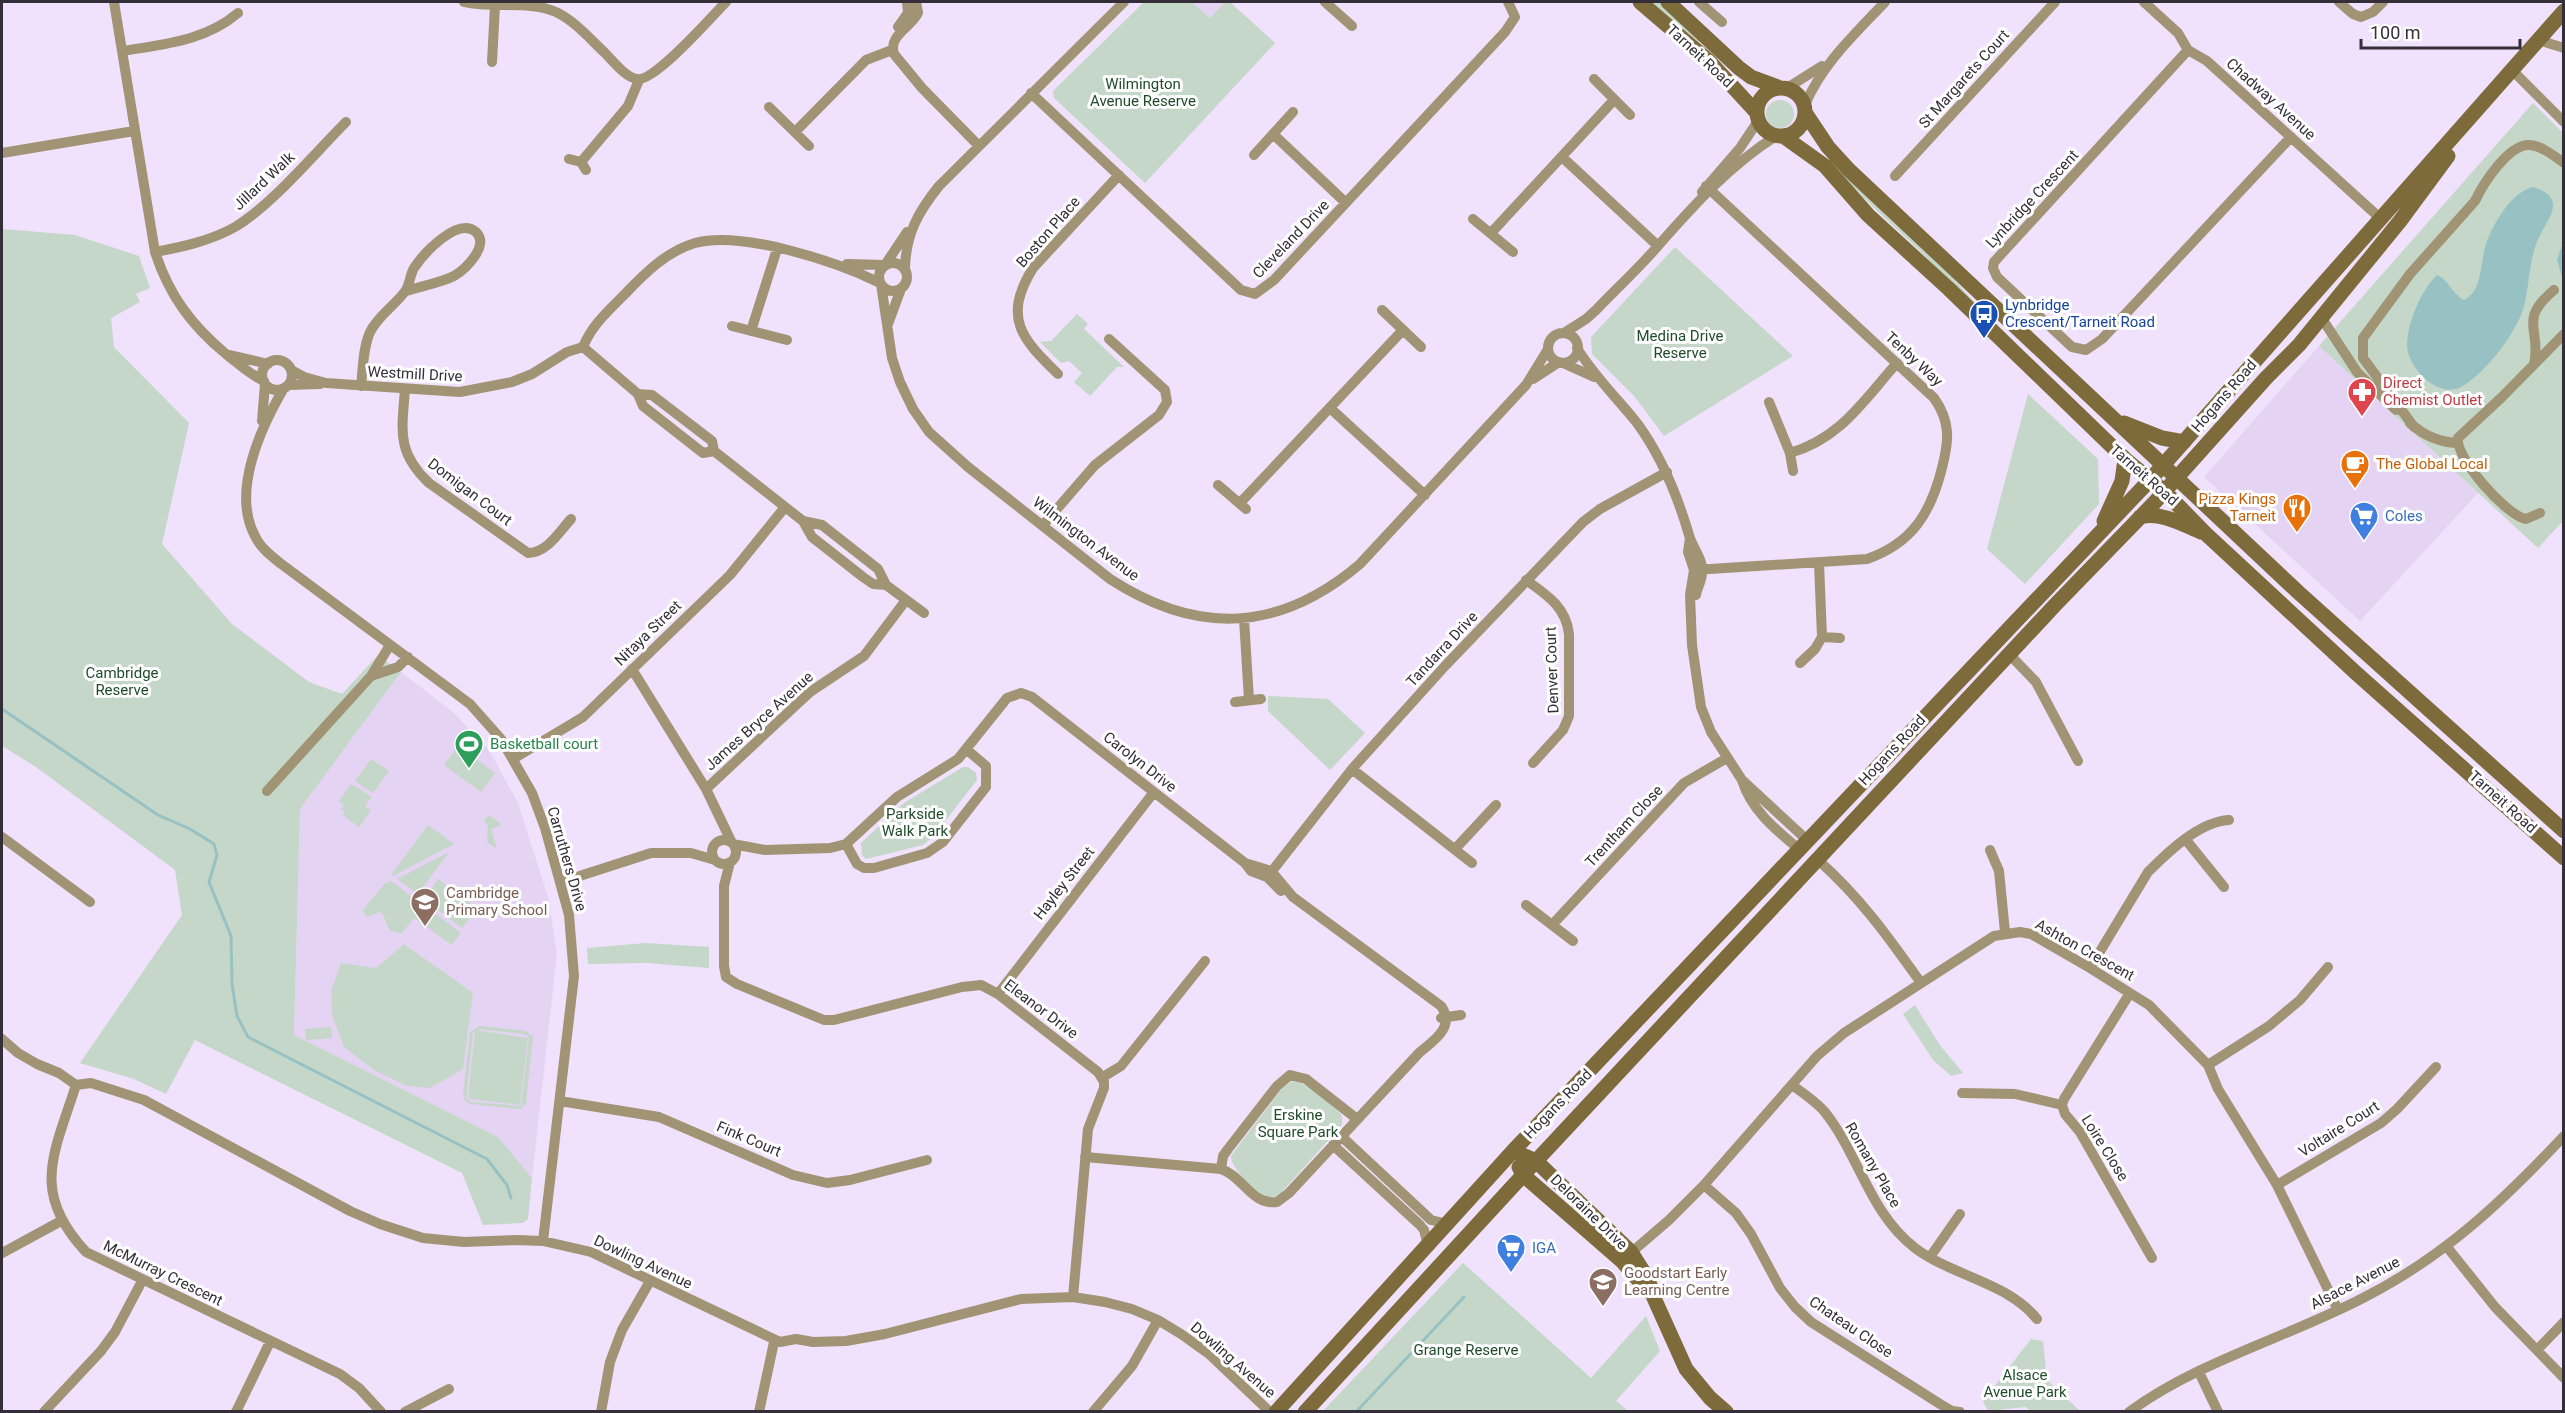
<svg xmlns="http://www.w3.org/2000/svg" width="2565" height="1413" font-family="Roboto,sans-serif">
<rect width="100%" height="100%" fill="#f0e1fc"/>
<path fill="#e5d3f3" d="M1192 2H1225L1210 18Z
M2319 346 2478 493 2360 621 2204 477Z
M401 672 453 712 489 750 518 803 548 897 557 954 532 1178 498 1137 294 1035 300 809Z"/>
<path fill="#c5d7c8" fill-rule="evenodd" d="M1144 2H1192L1210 18 1225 2H1230L1275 43 1145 183 1054 98 1053 91Z
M1650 2H1664L1702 38 1699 42Z
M1766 114a14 14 0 1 1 28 0a14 14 0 1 1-28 0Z
M2533 103 2563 133V521L2538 548 2319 346Z
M1843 172 1931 254 1985 314C1958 296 1940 271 1918 249 1892 224 1865 201 1841 174Z
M2 229 75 235 139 256 150 288 136 294 140 302 111 318 114 347 189 423 162 544 232 624 309 682 342 694 378 655 401 672 300 809 294 1035 498 1137 532 1178 528 1219 523 1223 483 1225 462 1173 195 1040 166 1094 134 1079 80 1063 182 915 175 870 36 767 2 746Z
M1675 247 1793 356 1664 436 1635 397 1592 354 1591 337Z
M1077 314 1088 324 1084 329 1124 367H1117L1090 396 1074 382 1082 373 1069 361 1061 363 1040 342 1051 341Z
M2028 394 2098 459 2099 504 2025 584 1987 549Z
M1268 696 1328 699 1365 733 1330 770 1268 711Z
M458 746 495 773 481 792 444 765Z
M371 759 389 771 373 793 355 781Z
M963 767H968L976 773 977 780 933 837 923 845 866 859 862 855 861 843 904 803Z
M351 784 372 797 365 806 371 810 359 827 343 815 345 812 341 809 344 805 339 801Z
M489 815 502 825 491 829 497 849 487 842 488 826 484 821Z
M428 825 454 844 393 876 391 875Z
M449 852 418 894 397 879Z
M438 879 477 908 462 928 424 899Z
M391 881 461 933 452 945 414 918 402 933 390 931 384 917 380 912 367 917 363 910 385 883Z
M646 943 709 947V968L646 963 588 964 587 948Z
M404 944 473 993 463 1069 430 1088 407 1086 374 1070 344 1047 332 1015 331 991 341 963 376 968Z
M1915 1005 1939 1044 1963 1073 1951 1076 1933 1060 1903 1014Z
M479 1026 526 1031 533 1037 526 1103 521 1109 470 1104 465 1101 463 1095 470 1032ZM480 1029 524 1034 529 1037 521 1106 471 1102 466 1099 473 1034 475 1030 468 1099 520 1105 528 1038 476 1030Z
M331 1027 332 1038 306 1040 305 1029Z
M1292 1081C1303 1080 1332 1103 1339 1112 1343 1116 1342 1120 1342 1125L1281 1193C1276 1197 1270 1199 1263 1196 1254 1190 1230 1167 1231 1156L1282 1088Z
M1463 1263 1591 1378 1646 1316 1660 1351 1616 1401 1628 1411H1323Z
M2031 1339 2043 1341 2047 1380 2080 1411H2031L2025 1407 1988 1411 1983 1401Z"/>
<path fill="#98c1c4" d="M2533 187C2565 197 2552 214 2540 235 2529 256 2530 283 2524 306 2518 331 2484 375 2461 387 2438 399 2408 368 2407 346 2407 324 2421 290 2437 275 2449 280 2452 294 2464 300 2483 291 2480 261 2486 244 2493 224 2511 192 2533 187Z
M2563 243V281L2557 259Z"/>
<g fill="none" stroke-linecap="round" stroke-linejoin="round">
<path stroke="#98c1c4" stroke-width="3" d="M2 709 158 815 190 829 214 844 217 855 209 882 231 936 232 984 237 1016 248 1037 487 1159 507 1185 511 1198
M1356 1412 1464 1297"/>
<path stroke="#a09474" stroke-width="10" d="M114 2 155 252C169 295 191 325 226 354 239 364 249 374 264 381
M464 2C494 9 528 0 556 12 575 21 590 39 605 53 614 62 625 77 637 79 655 82 712 16 726 2
M916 2 918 13C911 28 888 35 894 54L922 88 978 145
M1325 2 1352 26
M1699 2 1722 22
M2144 2 2178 33 2188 50 2207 61 2381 219
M2339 2 2353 14 2361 17 2373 12 2383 2
M898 27 908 13 907 2
M2538 40 2564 48
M2188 50 1994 262 1993 268 1997 277 2072 347 2086 350 2102 339 2291 137
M123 51C164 44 205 41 238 13
M492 62 495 6
M2512 70 2564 122
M1594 79 1630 115
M1787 88 1822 66
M1031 93 1241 290 1255 294 1274 280 1505 32 1515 17 1508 2
M1805 105C1822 64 1855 34 1885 2
M769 107 809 146
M795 132 866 60 892 50
M1273 134 1346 203
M2 153 134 131
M1254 155 1293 112
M1562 157 1658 246
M569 159 581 162 586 170
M581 162 628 106 639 80
M1895 176 2055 2
M1702 192 1740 148 1758 121
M1473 219 1513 252
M1491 233 1613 101
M155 252C182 247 210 241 235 227 272 205 315 153 346 122
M879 277a14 14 0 1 1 28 0a14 14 0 1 1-28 0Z
M847 264 885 265
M885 265 907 232
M905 268C906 234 918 212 939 186L1124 2
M881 284 892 358 900 382 913 409 929 432 968 467 1110 579C1198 636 1280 632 1360 564L1526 385 1548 349
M1382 310 1421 347
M2321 317 2357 372 2396 410
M888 324 901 289
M732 326 787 340
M751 331 777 249
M1564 333 1586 319 1596 310C1616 289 1638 269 1657 247 1693 206 1730 165 1776 136
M1548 348a15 15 0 1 1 30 0a15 15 0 1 1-30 0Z
M583 347 638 394 643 406 703 453 714 451
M1577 348C1594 376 1617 398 1637 423 1662 457 1677 494 1689 535 1692 547 1704 560 1702 573 1702 581 1697 588 1696 595
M230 355 268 364
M262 375a15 15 0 1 1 30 0a15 15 0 1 1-30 0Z
M1563 363 1594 377
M2534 364C2542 329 2517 321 2554 290
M291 370 304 377 326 383 460 392 512 382 532 374 567 352 583 347C592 325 608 311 625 294 645 273 667 251 695 243 742 230 837 262 880 283
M1058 374C1022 339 1002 318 1033 268L1119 175
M1533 379 1559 362
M288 385 320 384
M361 386C363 368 363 348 370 332 379 314 396 305 406 290 410 283 410 275 414 268 424 253 458 216 476 232 490 245 466 269 454 276 440 283 421 286 406 291
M284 388C261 427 231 492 255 536 260 547 270 555 280 563L470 704 501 739 532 793 545 828 569 915 574 976 543 1241
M405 389C402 430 396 452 429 483L528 553C547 553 559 532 571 519
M638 394 652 395 712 441 714 451 803 521 812 537 863 577 873 584 886 585
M1769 402 1790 453 1793 471
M1330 408 1425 495
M262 421 265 384
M2410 423C2423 435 2438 442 2457 443
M2414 427 2363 358V338L2410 274 2475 201C2483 184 2509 143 2530 145 2542 146 2554 156 2564 163
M1790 453C1841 438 1863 401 1897 363
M1218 485 1246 509
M1240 503 1402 331
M2540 513 2526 519C2507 516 2455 458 2458 438L2502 397 2564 334
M803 521 822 525 878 569 886 585 924 613
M1043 525 1095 465 1159 415 1167 402 1165 390 1109 339
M1690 538 1688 552 1694 570 1690 595 1692 645 1701 707 1711 732 1742 780 1808 841
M1694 570 1867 559C1913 543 1931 512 1942 468 1949 441 1951 422 1934 398L1706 186
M1526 580C1547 595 1566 607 1569 634V716L1563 730 1533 763
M1244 619 1249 700
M1822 637 1840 638
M2009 654 2036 682 2078 761
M1800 663 1815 649 1822 637 1819 563
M632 669 706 789 732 843
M371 676 398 667 408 657
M1235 702 1261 699
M513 759 583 717 730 575 785 507
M1352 769 1472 863
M1742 780C1751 810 1776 830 1800 850
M706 789 810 692 864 656 906 600
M267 791 371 676 390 645
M2 837 90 902
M2186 840 2224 887
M712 852a12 12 0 1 1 24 0a12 12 0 1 1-24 0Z
M733 844 765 850 830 848 846 844 897 797 958 759 1007 698 1021 693 1032 697 1245 863 1251 871 1267 877 1281 891
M846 844 857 864 864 868H874L927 853 943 842 986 787V766L966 749
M1455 849 1496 805
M1990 850 1999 871 2005 932
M1818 860C1860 897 1889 938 1921 983
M730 862 724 886V966L726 977 737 984 824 1020H834L962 987 981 985 998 994 1098 1072 1104 1082V1088L1088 1129 1073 1297
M1269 875 1352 769 1445 666 1583 522 1600 509 1667 472
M561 882 651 853H691L715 860
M1526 905 1573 941
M1552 925 1684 783 1727 758
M2090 968 2148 872C2169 851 2199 822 2229 820
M2130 993 2064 1099 2062 1105 2065 1114 2080 1132 2152 1258
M998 994 1154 792
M1441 1018 1461 1015
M2 1039 18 1053 37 1064 59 1073 76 1085 91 1083 144 1100 350 1211 380 1224 423 1238 464 1242 517 1240 543 1241 591 1252 780 1342 796 1339 813 1342 846 1341 885 1334 1021 1299 1073 1297 1105 1302 1132 1309 1158 1320 1181 1334 1209 1354 1270 1412
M2208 1065 2269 1026 2300 1000 2328 967
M1103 1077 1121 1066 1205 961
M76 1085C54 1154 30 1192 86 1252L340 1374 359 1388 381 1412
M1792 1085C1803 1093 1815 1101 1824 1111 1859 1154 1869 1213 1915 1248 1952 1276 2007 1282 2037 1319
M1962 1093 2015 1094 2062 1105
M560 1101 659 1117 793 1175 827 1183 850 1180 927 1160
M1341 1136 1431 1220 1448 1224
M1333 1145 1420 1225 1424 1230 1428 1245
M1085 1157 1221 1169C1243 1176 1252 1206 1277 1202L1289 1193 1419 1053C1433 1041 1456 1027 1441 1006L1293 897 1271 871 1245 863
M1221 1169 1223 1156 1228 1149 1277 1086 1290 1075 1306 1079 1357 1119
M1704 1185 1736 1213 1751 1234 1780 1288 1795 1307 1811 1322 1940 1404 1952 1411 1960 1412
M2277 1185 2381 1123 2397 1109 2436 1067
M2447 1247 2495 1307 2564 1378
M2 1253 61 1221
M1626 1257 1669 1220 1704 1185 1817 1056 1844 1033 1994 936 2020 932 2031 934 2090 968 2149 1005 2208 1065 2218 1089 2277 1185 2338 1310
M1930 1257 1960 1214
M2537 1350 2564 1322
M2199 1372 2218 1412
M44 1412 101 1351 115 1332 142 1281
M236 1412 270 1342
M405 1412 449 1389
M601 1412 610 1362 622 1330 650 1281
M759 1412 774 1342
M1093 1412 1132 1366 1158 1320
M2129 1412C2199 1361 2286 1338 2363 1298 2444 1257 2502 1202 2564 1136"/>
<path stroke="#7e6b3b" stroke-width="15" d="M1640 2 1710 62 1757 113
M1668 2 1739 68 1751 77 1778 87
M1757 112a24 24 0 1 1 48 0a24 24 0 1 1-48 0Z
M1806 114 1828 147 1849 170 2298 592 2564 831
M1783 136 1825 166 1868 215 1949 289 2125 459 2164 491 2206 534 2356 673 2564 858
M2124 423 2162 438 2184 442
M2140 517C2160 511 2182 524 2201 532
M2104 521 2122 481 2125 459
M1513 1151 1536 1161 1631 1252 1648 1279 1654 1298 1686 1369 1710 1398 1726 1412
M1519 1167 1523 1175 1622 1261 1648 1291
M1276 1412 1513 1151 2150 480 2564 11
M1305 1412 1536 1161 2056 604 2155 502 2266 378 2299 345 2400 221 2448 156"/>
</g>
<defs>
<g id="bus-pin" transform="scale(1.5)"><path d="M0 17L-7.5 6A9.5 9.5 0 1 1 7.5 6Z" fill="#1a4fb4" stroke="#fff"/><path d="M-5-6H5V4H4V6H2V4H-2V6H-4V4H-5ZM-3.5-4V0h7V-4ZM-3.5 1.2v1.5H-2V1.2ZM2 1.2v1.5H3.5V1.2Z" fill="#fff"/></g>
<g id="pharmacy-pin" transform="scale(1.5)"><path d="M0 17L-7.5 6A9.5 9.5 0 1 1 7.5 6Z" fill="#e0444e" stroke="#fff"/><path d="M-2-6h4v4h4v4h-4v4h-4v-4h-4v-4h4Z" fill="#fff"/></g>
<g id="cafe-pin" transform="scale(1.5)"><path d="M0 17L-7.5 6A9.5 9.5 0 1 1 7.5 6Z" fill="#e8710a" stroke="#fff"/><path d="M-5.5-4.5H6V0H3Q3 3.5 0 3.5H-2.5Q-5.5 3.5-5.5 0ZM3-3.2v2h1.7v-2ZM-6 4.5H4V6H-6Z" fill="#fff"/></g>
<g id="restaurant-pin" transform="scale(1.5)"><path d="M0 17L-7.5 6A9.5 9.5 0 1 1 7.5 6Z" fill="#e8710a" stroke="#fff"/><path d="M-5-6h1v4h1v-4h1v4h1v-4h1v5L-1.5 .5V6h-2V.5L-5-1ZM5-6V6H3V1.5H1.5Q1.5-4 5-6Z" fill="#fff"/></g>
<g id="supermarket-pin" transform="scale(1.5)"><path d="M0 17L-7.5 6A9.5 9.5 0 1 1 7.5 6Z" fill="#3f7fe0" stroke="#fff"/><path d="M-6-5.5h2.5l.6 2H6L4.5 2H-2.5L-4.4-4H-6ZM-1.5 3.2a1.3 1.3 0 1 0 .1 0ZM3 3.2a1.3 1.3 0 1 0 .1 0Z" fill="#fff"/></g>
<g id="stadium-pin" transform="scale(1.5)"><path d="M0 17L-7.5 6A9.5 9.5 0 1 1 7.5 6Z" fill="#2e9e5b" stroke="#fff"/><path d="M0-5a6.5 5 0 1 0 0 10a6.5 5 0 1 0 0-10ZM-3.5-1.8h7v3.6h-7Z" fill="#fff"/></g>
<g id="school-pin" transform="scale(1.5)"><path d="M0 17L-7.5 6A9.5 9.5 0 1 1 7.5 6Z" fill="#8d6e63" stroke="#fff"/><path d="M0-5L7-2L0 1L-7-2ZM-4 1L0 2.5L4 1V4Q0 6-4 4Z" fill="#fff"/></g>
</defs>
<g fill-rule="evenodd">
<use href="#bus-pin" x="1984" y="314"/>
<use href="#pharmacy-pin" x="2362" y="392"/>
<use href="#cafe-pin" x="2355" y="464"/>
<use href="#restaurant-pin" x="2297" y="508"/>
<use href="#supermarket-pin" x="2364" y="516"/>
<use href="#stadium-pin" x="469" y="744"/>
<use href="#school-pin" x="425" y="902"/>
<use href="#supermarket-pin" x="1511" y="1248"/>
<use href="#school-pin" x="1603" y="1282"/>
</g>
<g text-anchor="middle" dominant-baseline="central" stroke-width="6" stroke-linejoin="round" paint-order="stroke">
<g font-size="15" fill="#332e38" stroke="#fff">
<text transform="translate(1700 56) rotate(43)">Tarneit Road</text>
<text transform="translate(1964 79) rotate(-48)">St Margarets Court</text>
<text transform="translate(2271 99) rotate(42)">Chadway Avenue</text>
<text transform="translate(264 181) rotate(-43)">Jillard Walk</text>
<text transform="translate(2032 199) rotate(-47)">Lynbridge Crescent</text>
<text transform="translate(1048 232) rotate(-49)">Boston Place</text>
<text transform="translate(1291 239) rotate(-46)">Cleveland Drive</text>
<text transform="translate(1914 359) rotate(43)">Tenby Way</text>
<text transform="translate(415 374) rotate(3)">Westmill Drive</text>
<text transform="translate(2224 396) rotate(-49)">Hogans Road</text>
<text transform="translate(2144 475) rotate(41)">Tarneit Road</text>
<text transform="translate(470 492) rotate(37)">Domigan Court</text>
<text transform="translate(1086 539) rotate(37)">Wilmington Avenue</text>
<text transform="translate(648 633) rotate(-44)">Nitaya Street</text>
<text transform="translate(1442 649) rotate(-47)">Tandarra Drive</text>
<text transform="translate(1552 670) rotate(-92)">Denver Court</text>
<text transform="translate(759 721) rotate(-42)">James Bryce Avenue</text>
<text transform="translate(1892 750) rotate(-47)">Hogans Road</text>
<text transform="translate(1140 762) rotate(38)">Carolyn Drive</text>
<text transform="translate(2503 802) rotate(42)">Tarneit Road</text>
<text transform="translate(1624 826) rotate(-47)">Trentham Close</text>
<text transform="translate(567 859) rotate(74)">Carruthers Drive</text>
<text transform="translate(1064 883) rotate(-52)">Hayley Street</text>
<text transform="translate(2085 950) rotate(29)">Ashton Crescent</text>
<text transform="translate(1041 1009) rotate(37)">Eleanor Drive</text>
<text transform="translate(1558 1104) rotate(-46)">Hogans Road</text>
<text transform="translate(2339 1129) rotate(-32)">Voltaire Court</text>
<text transform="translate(749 1139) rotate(23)">Fink Court</text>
<text transform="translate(2105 1148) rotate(58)">Loire Close</text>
<text transform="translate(1873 1165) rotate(60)">Romany Place</text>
<text transform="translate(1589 1212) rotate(44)">Deloraine Drive</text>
<text transform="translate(643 1262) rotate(25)">Dowling Avenue</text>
<text transform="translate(163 1273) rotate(26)">McMurray Crescent</text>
<text transform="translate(2355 1283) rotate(-27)">Alsace Avenue</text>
<text transform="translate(1851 1327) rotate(34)">Chateau Close</text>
<text transform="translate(1233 1360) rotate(41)">Dowling Avenue</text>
</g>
<g font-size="15" fill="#204c2c" stroke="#fff">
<text x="1143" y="84">Wilmington<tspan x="1143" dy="17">Avenue Reserve</tspan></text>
<text x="1680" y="336">Medina Drive<tspan x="1680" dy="17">Reserve</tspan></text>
<text x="122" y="673">Cambridge<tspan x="122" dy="17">Reserve</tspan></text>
<text x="915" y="814">Parkside<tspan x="915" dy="17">Walk Park</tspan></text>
<text x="1298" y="1115">Erskine<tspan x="1298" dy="17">Square Park</tspan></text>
<text x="1466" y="1350">Grange Reserve</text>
<text x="2025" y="1375">Alsace<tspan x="2025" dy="17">Avenue Park</tspan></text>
</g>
<g font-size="15" fill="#164399" stroke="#fff" text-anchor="start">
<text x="2005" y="305">Lynbridge<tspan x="2005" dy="17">Crescent/Tarneit Road</tspan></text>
</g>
<g font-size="15" fill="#be3a42" stroke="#fff" text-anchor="start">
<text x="2383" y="383">Direct<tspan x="2383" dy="17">Chemist Outlet</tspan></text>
</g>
<g font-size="15" fill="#c56008" stroke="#fff" text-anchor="start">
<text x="2376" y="464">The Global Local</text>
<text x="2276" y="499" text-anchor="end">Pizza Kings<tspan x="2276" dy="17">Tarneit</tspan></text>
</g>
<g font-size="15" fill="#366cbe" stroke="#fff" text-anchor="start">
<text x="2385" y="516">Coles</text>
<text x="1532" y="1248">IGA</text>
</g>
<g font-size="15" fill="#27864d" stroke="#fff" text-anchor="start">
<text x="490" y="744">Basketball court</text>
</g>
<g font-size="15" fill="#785e54" stroke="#fff" text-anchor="start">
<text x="446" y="893">Cambridge<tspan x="446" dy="17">Primary School</tspan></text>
<text x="1624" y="1273">Goodstart Early<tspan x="1624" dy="17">Learning Centre</tspan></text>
</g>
</g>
<rect width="2565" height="1413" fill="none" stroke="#332e38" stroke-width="6"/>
<path d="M2361 39v9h159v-9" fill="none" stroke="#332e38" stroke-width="3"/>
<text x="2370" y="39" font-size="18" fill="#332e38" stroke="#ffffff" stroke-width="4.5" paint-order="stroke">100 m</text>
</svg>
